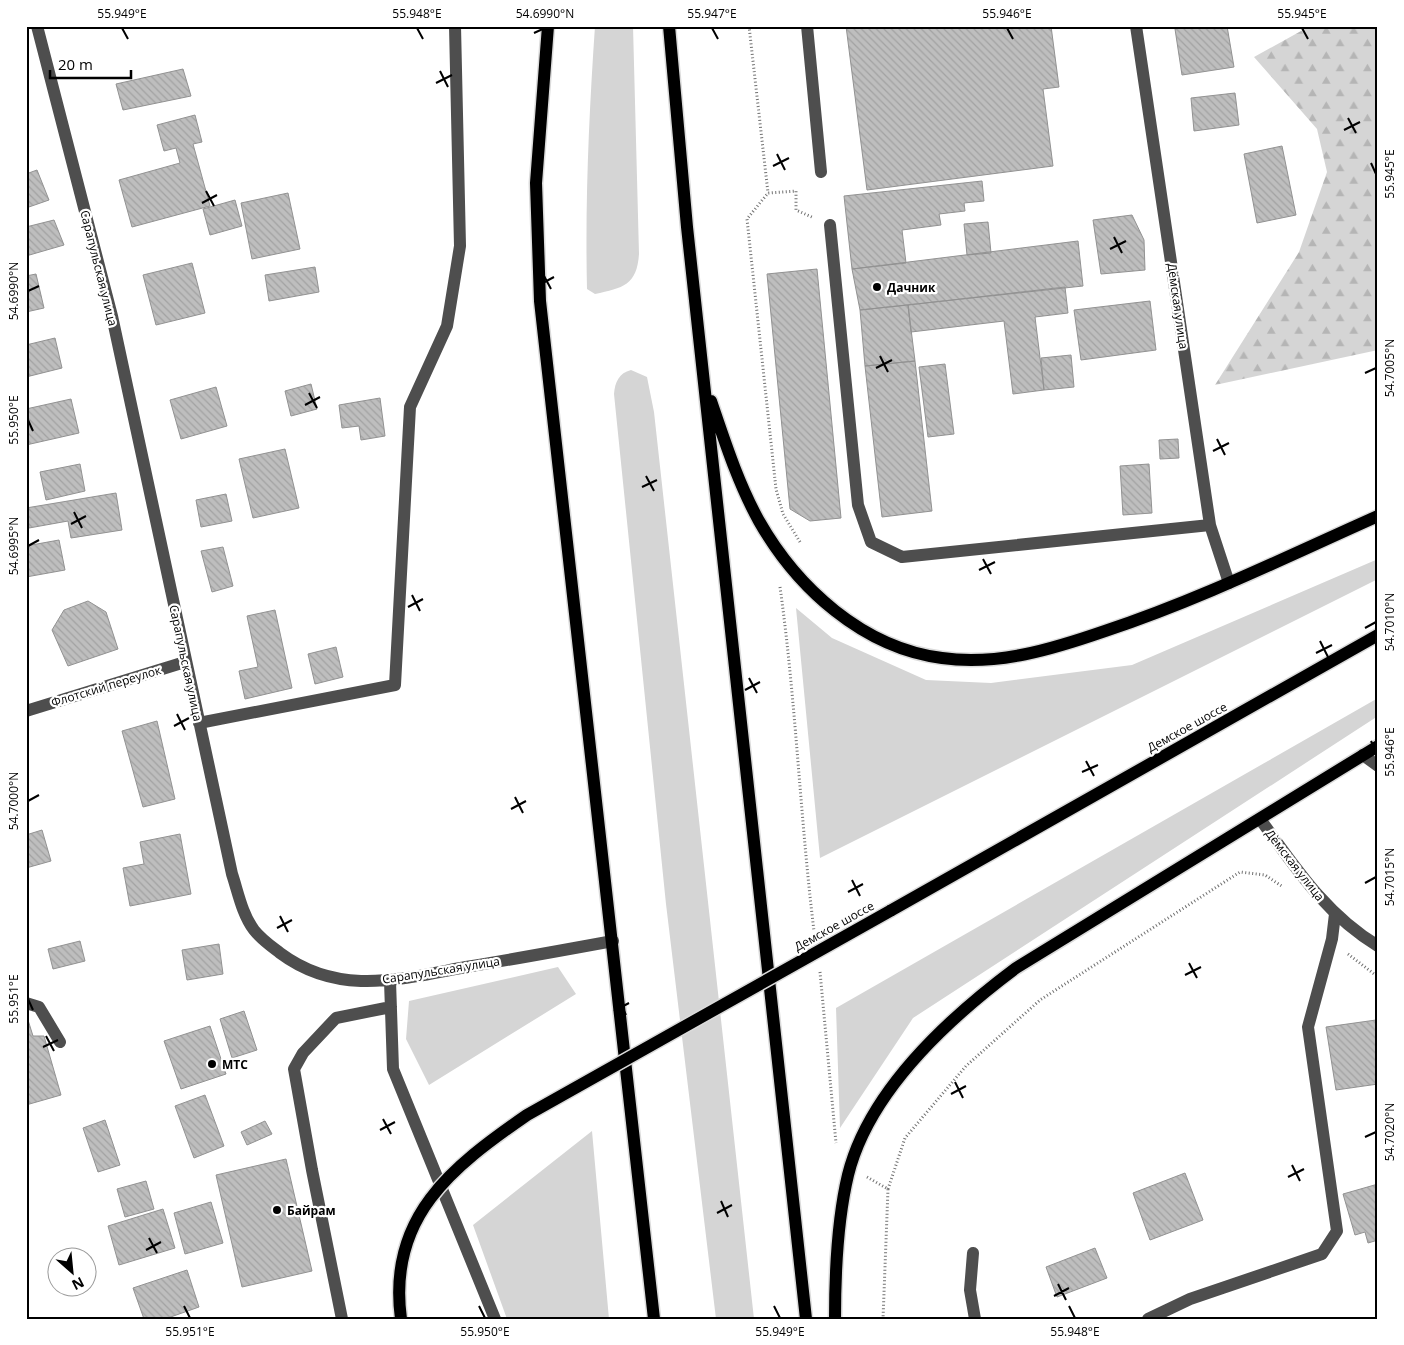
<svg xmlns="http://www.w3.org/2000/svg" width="1404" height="1345" font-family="'Open Sans',sans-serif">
<defs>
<pattern id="forest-firs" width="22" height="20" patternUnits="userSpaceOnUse" patternTransform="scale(1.25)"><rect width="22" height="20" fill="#d5d5d5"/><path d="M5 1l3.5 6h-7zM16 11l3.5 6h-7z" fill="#b5b5b5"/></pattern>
<pattern id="building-back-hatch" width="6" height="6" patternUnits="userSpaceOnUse" patternTransform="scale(1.25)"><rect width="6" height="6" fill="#bebebe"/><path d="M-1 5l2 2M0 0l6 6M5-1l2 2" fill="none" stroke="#a2a2a2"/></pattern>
</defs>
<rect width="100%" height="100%" fill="#fff"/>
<path fill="#d5d5d5" d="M595 26H633L639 254C637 285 623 288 595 294L587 289C585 201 589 114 595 26Z
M631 370 647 377 654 412 754 1319H716L666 904 614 394C615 382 619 373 631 370Z
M1378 559V579L820 858 796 608 832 638 926 680 991 683 1132 665Z
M1378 698V716L913 1018 840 1128 836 1008Z
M558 967 576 994 429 1085 406 1039 409 1001Z
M592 1131 609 1319H507L473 1225Z"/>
<path fill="url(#forest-firs)" d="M1310 26H1378V350L1215 385 1299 252 1327 172 1317 129 1254 57Z"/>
<path fill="url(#building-back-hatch)" stroke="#929292" d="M846 26H1051L1059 87 1043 89 1053 166 867 190Z
M1193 26H1227L1234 67 1182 75 1175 29Z
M183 69 191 96 123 110 116 84Z
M1235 93 1239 125 1194 131 1191 98Z
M195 115 202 142 193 144 210 206 132 227 119 180 180 163 176 148 164 151 157 125Z
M1282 146 1296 215 1257 223 1244 154Z
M37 170 49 200 26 208V174Z
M982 181 984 201 964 203 965 211 939 214 941 225 902 230 906 263 852 269 844 196Z
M288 193 300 249 252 259 241 203Z
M235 200 242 226 210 235 203 209Z
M1132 215 1144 240 1145 270 1101 274 1093 220Z
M54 220 64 245 26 256V227Z
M988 222 991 253 967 255 964 224Z
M1078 241 1083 286 860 310 852 269Z
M192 263 205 313 156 325 143 275Z
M315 267 319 292 269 301 265 275Z
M817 269 841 518 810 521 790 509 767 274Z
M36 274 44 308 26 312V276Z
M1065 287 1068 313 1035 317 1044 390 1013 394 1004 321 911 332 908 305Z
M1150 301 1156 350 1081 360 1074 310Z
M908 305 915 361 865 366 860 310Z
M55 338 62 368 26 377V345Z
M1071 355 1074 387 1044 390 1041 358Z
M915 361 932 511 882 517 865 366Z
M945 364 954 434 928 437 919 367Z
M311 384 317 409 291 416 285 391Z
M216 387 227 426 181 439 170 400Z
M380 398 385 436 361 440 359 426 342 428 339 405Z
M71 399 79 433 26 445V409Z
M1178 439 1179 458 1160 459 1159 440Z
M285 449 299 508 253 518 239 459Z
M80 464 85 491 46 500 40 472Z
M1149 464 1152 513 1123 515 1120 466Z
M116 493 122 530 71 538 68 521 29 528 26 508Z
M226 494 232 521 201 527 196 500Z
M59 540 65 570 26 577V546Z
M223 547 233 586 212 592 201 551Z
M88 601 106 612 118 649 68 666 52 630 64 610Z
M275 610 292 688 245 699 239 671 258 667 247 616Z
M336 647 343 677 315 684 308 654Z
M157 721 175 799 143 807 122 731Z
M42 830 51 861 26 868V835Z
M180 834 191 894 130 906 123 868 144 864 140 842Z
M80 941 85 961 53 969 48 949Z
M219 944 223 974 187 980 182 950Z
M244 1011 257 1050 232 1058 220 1019Z
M28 1020 33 1036H44L61 1095 26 1105V1021Z
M1376 1020 1378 1084 1336 1090 1326 1027Z
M210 1026 226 1074 181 1089 164 1041Z
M205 1095 224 1146 194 1158 175 1106Z
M105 1120 120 1165 98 1172 83 1128Z
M265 1121 272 1134 247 1145 241 1132Z
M286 1159 312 1271 242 1287 216 1175Z
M1185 1173 1203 1220 1150 1240 1133 1193Z
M146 1181 154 1209 125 1217 117 1189Z
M1378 1184V1240L1368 1243 1365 1232 1355 1235 1343 1194Z
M211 1202 223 1243 185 1254 174 1213Z
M163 1209 175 1248 119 1265 108 1226Z
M1095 1248 1107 1278 1057 1297 1046 1267Z
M187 1270 199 1307 165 1319H144L133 1288Z"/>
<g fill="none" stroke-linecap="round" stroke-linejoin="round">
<g stroke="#dbdbdb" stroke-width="15">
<path id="major" d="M548 26 536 183 540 301 654 1319
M669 26 687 227 806 1319
M711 401C725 442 738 483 759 521 797 588 863 648 942 658 998 666 1053 649 1105 631 1199 600 1288 556 1378 516
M890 911 1378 635
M835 1319C835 1271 837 1221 848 1175 869 1090 949 1018 1016 968L1378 746"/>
</g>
<path stroke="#707070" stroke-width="3" stroke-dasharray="1 2.5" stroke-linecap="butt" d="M749 26 768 193
M800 542 783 514 776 489 747 219 768 193 796 191V210L814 218
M780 587C796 701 800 817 814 931
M1348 954 1378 977
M820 972 836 1143
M867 1177 888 1189 883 1319
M888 1189 905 1138 966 1066 1040 1000 1240 872 1265 875 1283 887"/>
<path stroke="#4e4e4e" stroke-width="12" d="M37 26 112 316 232 874C238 892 242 914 254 930 261 939 271 946 280 953 339 997 400 979 466 967 515 959 564 950 613 941
M807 26 821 172
M1136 26 1210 525 1229 583
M830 225 858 505 871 542 902 557 1210 525
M26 711 185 662
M199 723 395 685 410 407 447 326 460 246 455 26
M1363 755 1378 766
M1260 819C1295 867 1326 915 1378 946
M390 981 393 1069 495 1319
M26 1003 39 1007 60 1042
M973 1253 970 1290 975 1319
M342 1319 312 1170 294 1069 303 1053 336 1018 391 1007
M1148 1319 1190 1299 1322 1254 1337 1231 1308 1027 1332 939 1335 914"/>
<use href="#major" stroke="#000" stroke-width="12"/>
<g stroke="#dbdbdb" stroke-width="15" stroke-linecap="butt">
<path id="major-bridge" d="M401 1319C387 1217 452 1167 527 1115L890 911"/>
</g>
<use href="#major-bridge" stroke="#000" stroke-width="12"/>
</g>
<path fill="none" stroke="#000" stroke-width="2" d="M122 28 128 39M417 28 423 39M712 28 718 39M1007 28 1013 39M1302 28 1308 39M534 33 545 28M440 71 448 87M436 83 452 75M1348 118 1356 133M1344 130 1360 122M777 154 785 170M1371 163 1376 174M773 166 789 158M206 191 214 206M202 203 217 195M1114 237 1122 253M1110 249 1126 241M543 274 551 289M539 285 554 277M28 291 39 286M880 356 888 372M876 368 892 360M1365 373 1376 368M309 393 317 408M305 405 320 397M28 420 33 431M1217 439 1225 455M1213 451 1229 443M646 476 654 491M642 487 657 480M74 512 82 528M71 524 86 516M28 546 39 540M983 559 991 574M979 570 995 562M412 595 420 611M408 607 423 599M1365 628 1376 622M1320 641 1328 657M1316 653 1332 645M749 678 757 693M745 690 760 682M177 714 185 730M174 726 189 718M1371 741 1376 752M1086 761 1094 776M1082 772 1098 765M515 797 523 813M28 801 39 795M511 809 526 801M852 880 860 896M1365 883 1376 877M848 892 863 884M280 916 288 932M277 928 292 920M1189 963 1197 978M1185 975 1201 967M28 999 33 1010M618 999 626 1015M614 1011 629 1003M46 1036 54 1051M43 1047 58 1040M955 1082 963 1098M951 1094 966 1086M383 1119 391 1134M380 1130 395 1122M1365 1137 1376 1132M1292 1165 1300 1181M1288 1177 1304 1169M721 1201 728 1217M717 1213 732 1205M149 1238 157 1253M146 1250 161 1242M1058 1284 1066 1300M1054 1296 1069 1288M184 1306 190 1318M479 1306 485 1318M774 1306 780 1318M1069 1306 1075 1318"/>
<g fill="#000" stroke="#fff" stroke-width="2">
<circle cx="877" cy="287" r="5"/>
<circle cx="212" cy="1064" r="5"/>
<circle cx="277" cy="1210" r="5"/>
</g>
<g text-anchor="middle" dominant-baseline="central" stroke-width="4.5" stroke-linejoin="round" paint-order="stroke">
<g font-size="12" fill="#000" stroke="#fff">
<text transform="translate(99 268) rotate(76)">Сарапульская улица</text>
<text transform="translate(1178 306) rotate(82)">Дёмская улица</text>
<text transform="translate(186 663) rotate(78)">Сарапульская улица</text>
<text transform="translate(106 686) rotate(-17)">Флотский переулок</text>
<text transform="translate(1187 727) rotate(-29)">Демское шоссе</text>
<text transform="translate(1295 865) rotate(52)">Дёмская улица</text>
<text transform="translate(834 926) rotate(-29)">Демское шоссе</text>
<text transform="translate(441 970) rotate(-9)">Сарапульская улица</text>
</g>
<g font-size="12" font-weight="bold" fill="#000" stroke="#fff" text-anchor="start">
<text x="887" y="287">Дачник</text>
<text x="222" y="1064">МТС</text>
<text x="287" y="1210">Байрам</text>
</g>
</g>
<rect width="1404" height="1345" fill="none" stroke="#ffffff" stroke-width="55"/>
<g transform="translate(72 1272) rotate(153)"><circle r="24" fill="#ffffff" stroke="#999999"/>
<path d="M0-4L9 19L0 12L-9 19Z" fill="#000000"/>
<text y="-8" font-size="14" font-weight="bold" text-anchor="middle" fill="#000000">N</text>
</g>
<path d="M50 70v8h81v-8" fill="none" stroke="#000000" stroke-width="2.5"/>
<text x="58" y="70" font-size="15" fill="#000000" stroke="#ffffff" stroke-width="4" paint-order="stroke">20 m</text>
<rect x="28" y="28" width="1348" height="1290" fill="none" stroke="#000" stroke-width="2"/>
<g font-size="12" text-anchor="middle" fill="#000">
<text x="122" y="18">55.949°E</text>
<text x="417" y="18">55.948°E</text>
<text x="545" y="18">54.6990°N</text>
<text x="712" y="18">55.947°E</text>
<text x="1007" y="18">55.946°E</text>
<text x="1302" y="18">55.945°E</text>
<text transform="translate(1390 174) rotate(-90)" y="4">55.945°E</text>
<text transform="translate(14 291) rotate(-90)" y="4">54.6990°N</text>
<text transform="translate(1390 368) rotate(-90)" y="4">54.7005°N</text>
<text transform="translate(14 420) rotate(-90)" y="4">55.950°E</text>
<text transform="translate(14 546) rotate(-90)" y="4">54.6995°N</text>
<text transform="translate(1390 622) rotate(-90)" y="4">54.7010°N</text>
<text transform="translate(1390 752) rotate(-90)" y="4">55.946°E</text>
<text transform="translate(14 801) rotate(-90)" y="4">54.7000°N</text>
<text transform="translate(1390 877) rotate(-90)" y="4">54.7015°N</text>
<text transform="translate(14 999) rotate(-90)" y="4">55.951°E</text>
<text transform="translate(1390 1132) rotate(-90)" y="4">54.7020°N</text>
<text x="190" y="1336">55.951°E</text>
<text x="485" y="1336">55.950°E</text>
<text x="780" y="1336">55.949°E</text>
<text x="1075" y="1336">55.948°E</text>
</g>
</svg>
